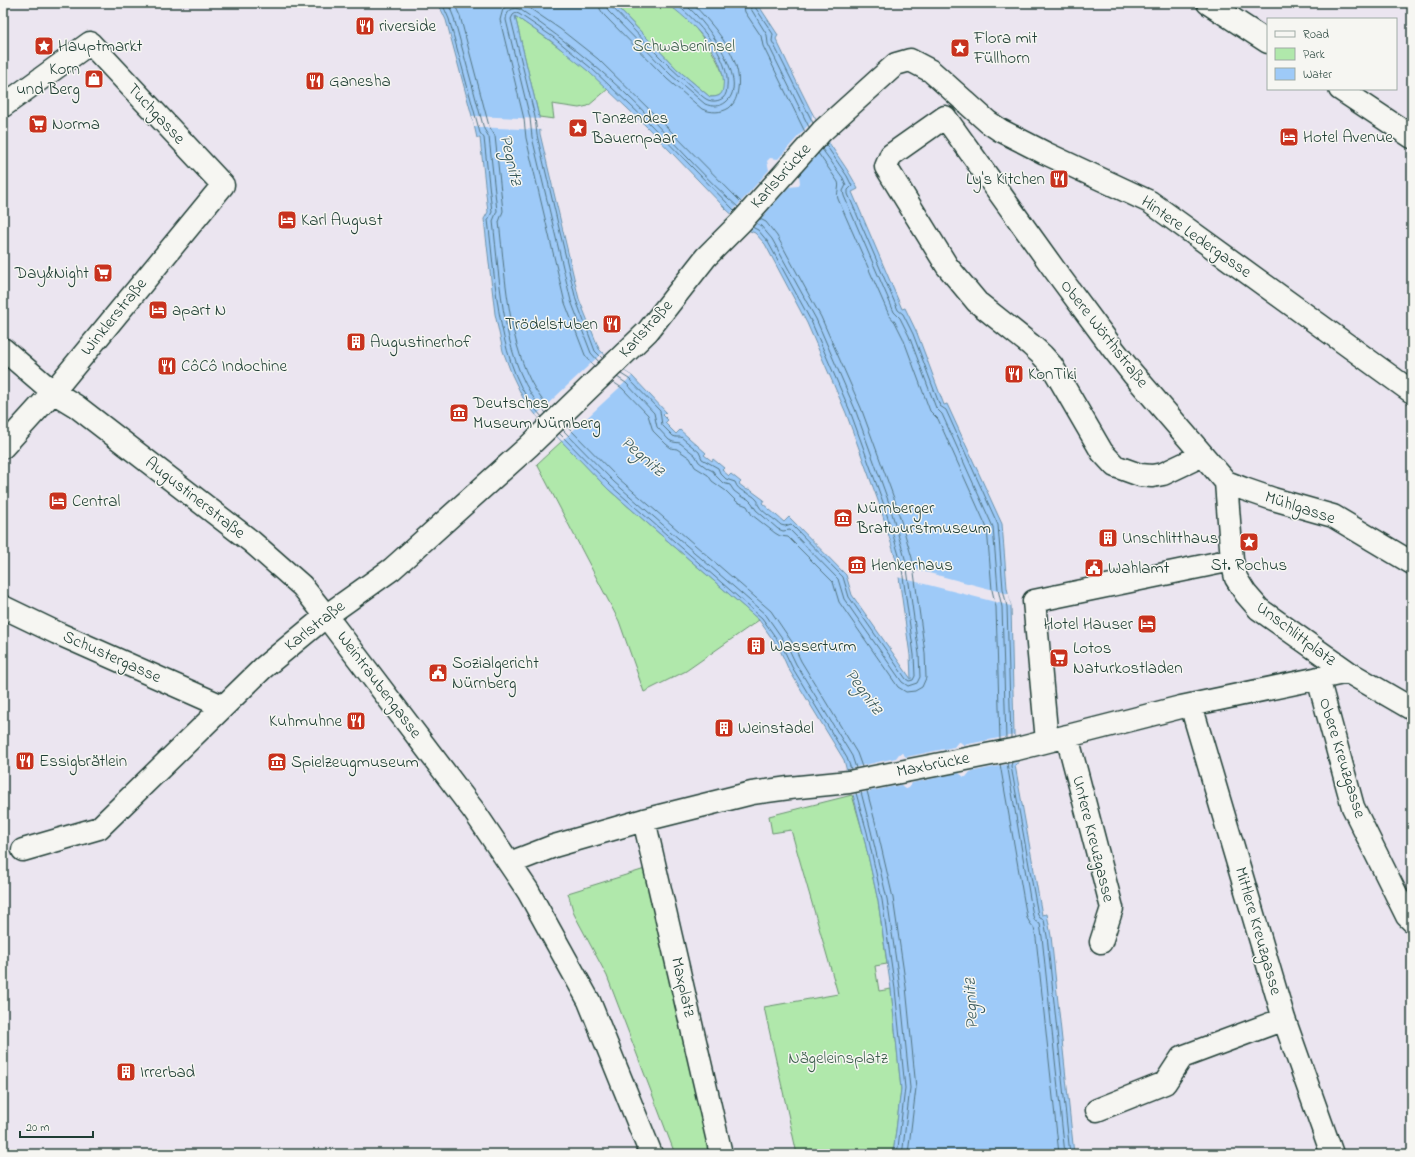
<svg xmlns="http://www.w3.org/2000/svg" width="1415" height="1157" font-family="'Indie Flower',sans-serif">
<rect width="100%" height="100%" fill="#ebe5f0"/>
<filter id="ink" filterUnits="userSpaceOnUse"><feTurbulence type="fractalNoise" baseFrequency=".025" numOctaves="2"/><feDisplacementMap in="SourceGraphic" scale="8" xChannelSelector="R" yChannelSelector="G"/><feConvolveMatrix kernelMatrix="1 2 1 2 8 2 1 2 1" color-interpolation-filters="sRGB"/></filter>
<g filter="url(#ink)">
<path fill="#b0e8ab" stroke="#689270" d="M613 3C625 3 638 3 650 3 655 3 661 2 665 3 689 8 753 99 710 97L677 69Z
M515 16C547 38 579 61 608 89L588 106 579 108 552 104 554 119 539 117Z
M562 441 608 489 759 620 686 671 644 692 619 621 537 464Z
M852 795 863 833 878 901 887 964 875 966 879 991 891 989 901 1089 894 1147 891 1154H797L764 1007 838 994 791 830 772 833 769 816Z
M645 869 713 1154H675L607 976 574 914 568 893Z"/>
<path fill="#9ecaf8" stroke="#6b92aa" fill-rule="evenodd" d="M438 3H613L677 69 710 97C718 97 722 96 723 88 728 57 690 19 666 3H757L778 35 776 39C791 70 805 101 822 131 833 151 848 168 858 189L852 192 902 309 905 308 917 333 944 405 947 404 1002 524 1007 588 1011 606 1014 735 1019 762 1015 765 1042 915 1047 914 1051 936 1074 1154H891L894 1147 901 1089 891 989 878 901 863 833 844 760 788 668 780 650 759 620 608 489 536 415 524 400 512 375 503 351 495 314 484 219 488 212 480 138H477L472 116 446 20ZM515 16 551 41 588 71 646 126 726 209 750 231 755 233 765 244 807 323 846 413 880 506 897 563 910 655 911 679 852 595 846 575 789 517 784 522 762 503 764 500 749 489 747 490 739 484 741 482 731 474 729 476 722 470 724 468 713 459 712 461 704 455 706 453 680 430 676 434 665 423 668 420 663 415 666 412 632 376 614 365 599 349 579 299 540 134 539 117Z"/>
<path fill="#ebe5f0" d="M812 114 829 142 799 175 800 183 798 186 789 187 750 231 731 213 769 170 767 161 770 158 778 159 812 121Z
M472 116 541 119 542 130 474 127Z
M602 353 614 365 632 376 562 441 536 415Z
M895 564 1009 594 1011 606 897 577Z
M1014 735 1019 762 970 772 966 777H964L959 773 912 783 909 788 906 789 901 785 852 795 847 769 896 758 899 754 902 753 906 757 954 747 958 742H960L964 745Z"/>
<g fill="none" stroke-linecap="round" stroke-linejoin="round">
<path stroke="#527582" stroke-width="1" d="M442 3 449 19 480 133 484 138 492 212 488 220C496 281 497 371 542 417
M448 3 454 18 484 129 489 137 497 211 493 221C500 280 502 369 546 413
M454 3 460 16 489 126 495 136 503 211 499 222C506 279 508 366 550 409
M511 3 503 9 500 20 524 119 526 138 565 303 585 355 594 366
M522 3 560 29 598 59 656 116 742 203
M600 3V9L604 15 667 79 702 109C711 113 721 113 729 108 735 103 737 97 738 89 743 57 713 25 692 3
M606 3 608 11 671 75 705 104C712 107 720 107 726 102 752 81 702 16 683 3
M611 3 612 7C638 34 663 62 692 87 697 91 703 98 708 100 713 102 719 101 723 98 726 95 727 91 727 87 731 58 696 18 674 3
M743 3 745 12 761 36 763 46 805 132
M749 3 751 9 767 35 768 44 809 127
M754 3 755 7 773 34 772 41 813 123
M826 145 847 176 852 186 848 190V194L898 310 903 314 913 334 940 406 946 410 998 525 1003 589 1007 607 1011 738
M822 149 843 178 846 185 843 191 844 196 894 312 900 318 909 336 936 408 942 414 993 527 998 589 1002 607 1006 739
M818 153 838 182C840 187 836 193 838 199L889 315 895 322 903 338 930 411 938 419 987 528 992 590 996 607 1000 740
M602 358 595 351 576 300 537 135 535 117 511 19 513 15 516 13 519 14 553 37 591 68 649 123 735 211
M599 362 591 353 571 301 532 137 530 118 506 20C506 11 513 6 521 10 570 43 612 78 653 121 681 150 708 181 738 207
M621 374 629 379 660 411 662 425 673 436 676 437H681L699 452 702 459 718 468 720 473 726 479 735 482C739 494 750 491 757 500 760 504 756 501 759 506 762 512 776 520 781 525L785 526 791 524 843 577 849 597 906 679 909 681 913 680 915 676 914 655 901 562 884 505 850 411 811 321 768 242 758 230 752 227
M617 377 626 383 654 413 657 427 669 440 673 442 680 443 695 455 699 462 707 468 713 471 716 476 723 483 730 485 734 491 742 497 748 499 752 503 756 510 778 529 783 531 790 530 838 579 844 599 902 682 908 686 917 683 920 677 919 654 906 562 889 503 855 409 816 319 772 239 761 226 756 223
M613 382 622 388 648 415 653 431 666 444 671 448 677 449 690 458 695 467 708 475 712 481 726 491 737 502 747 506 752 515 775 533 780 536 788 537 833 582 839 602 898 687 906 692 915 691 922 687 926 678 925 653 912 558 895 501 861 408 821 317 777 236 766 222 760 219
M567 426 618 478 771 611 792 642 801 661 857 753 862 767
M563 430 614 482 766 615 787 645 796 664 852 756 856 768
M559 433 611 486 762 618 783 648 792 667 847 758 851 769
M1012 762 1011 766 1038 915 1040 918 1044 920 1047 936 1070 1154
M1007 763 1033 916 1035 921 1040 924 1042 937 1065 1154
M1000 764 1027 918 1030 923 1034 928 1036 938 1059 1154
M867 791 877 829 893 898 906 987 916 1088 908 1154
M861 792 871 831 887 899 900 988 910 1088 903 1148 901 1154
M856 793 867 832 882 900 895 989 905 1088 898 1148 895 1154"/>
<g stroke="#1f3d34" stroke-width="25">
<path id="minor" d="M1208 3 1268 42
M1340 89 1412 137
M3 106 90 43 223 185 53 392 3 447
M3 349 53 392 76 406 252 542 302 586 326 616 474 811 528 891 589 1001 651 1154
M1203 455 1163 474 1152 476 1140 475 1115 466 1102 452 1052 366 1042 355 1031 345 977 302 947 266 886 167 891 155 945 117 1054 269 1114 350 1133 374 1226 482 1232 560 1236 578 1246 594 1259 609 1348 672 1412 709
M1226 482 1244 489 1273 499 1333 516 1412 563
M3 607 57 633 222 706
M1318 678 1353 807 1407 916 1412 921
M1191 705 1284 1019 1332 1154
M1067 736 1112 908 1101 942
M1047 741 1034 601 1232 560
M644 820 721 1154
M23 850 99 828 263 668 326 616 392 569 529 446 648 331 706 257 741 222 822 131 896 64 910 60 931 71 988 122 1000 130 1045 153 1150 202 1412 392
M510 863 554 846 644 820 752 793 789 788 849 782 1017 749 1181 707 1348 672
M1097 1110 1165 1083 1182 1057 1284 1019"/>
</g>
<use href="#minor" stroke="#f6f6f2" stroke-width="22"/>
</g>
</g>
<defs>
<g id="restaurant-square" transform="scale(1)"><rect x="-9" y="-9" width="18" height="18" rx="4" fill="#c8321e" stroke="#f6f6f2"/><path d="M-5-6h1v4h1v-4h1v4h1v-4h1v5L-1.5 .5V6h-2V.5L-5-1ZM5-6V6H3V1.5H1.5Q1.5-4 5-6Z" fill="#fff"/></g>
<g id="sight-square" transform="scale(1)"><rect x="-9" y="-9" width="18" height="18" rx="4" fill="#c8321e" stroke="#f6f6f2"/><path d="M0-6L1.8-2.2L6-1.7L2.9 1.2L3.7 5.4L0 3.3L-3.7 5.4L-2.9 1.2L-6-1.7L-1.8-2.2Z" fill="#fff"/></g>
<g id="shop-square" transform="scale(1)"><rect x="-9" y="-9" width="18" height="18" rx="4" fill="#c8321e" stroke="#f6f6f2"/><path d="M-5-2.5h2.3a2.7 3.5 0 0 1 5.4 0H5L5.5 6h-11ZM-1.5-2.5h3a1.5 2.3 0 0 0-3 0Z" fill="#fff"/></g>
<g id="supermarket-square" transform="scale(1)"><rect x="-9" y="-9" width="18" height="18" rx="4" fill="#c8321e" stroke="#f6f6f2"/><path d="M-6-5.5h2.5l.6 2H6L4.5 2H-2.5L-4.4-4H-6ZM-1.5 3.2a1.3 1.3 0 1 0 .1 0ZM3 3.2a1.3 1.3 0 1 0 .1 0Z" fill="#fff"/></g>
<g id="hotel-square" transform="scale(1)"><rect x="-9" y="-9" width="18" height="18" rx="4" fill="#c8321e" stroke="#f6f6f2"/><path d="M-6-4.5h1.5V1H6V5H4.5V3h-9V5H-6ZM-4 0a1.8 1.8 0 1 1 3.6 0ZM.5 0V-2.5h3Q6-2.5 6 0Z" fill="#fff"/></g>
<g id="building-square" transform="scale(1)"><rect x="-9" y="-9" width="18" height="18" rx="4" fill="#c8321e" stroke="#f6f6f2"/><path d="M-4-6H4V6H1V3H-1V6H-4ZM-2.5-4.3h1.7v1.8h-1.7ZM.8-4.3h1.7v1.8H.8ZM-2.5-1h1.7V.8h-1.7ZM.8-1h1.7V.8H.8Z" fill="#fff"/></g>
<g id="museum-square" transform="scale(1)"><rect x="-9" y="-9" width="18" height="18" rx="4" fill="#c8321e" stroke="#f6f6f2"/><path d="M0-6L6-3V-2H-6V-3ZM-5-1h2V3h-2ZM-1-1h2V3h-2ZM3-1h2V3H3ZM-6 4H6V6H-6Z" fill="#fff"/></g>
<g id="civic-square" transform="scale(1)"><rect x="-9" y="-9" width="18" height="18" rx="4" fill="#c8321e" stroke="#f6f6f2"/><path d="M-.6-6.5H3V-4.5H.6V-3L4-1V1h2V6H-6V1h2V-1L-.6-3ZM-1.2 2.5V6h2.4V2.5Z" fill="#fff"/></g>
</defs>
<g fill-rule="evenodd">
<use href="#restaurant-square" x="365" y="26"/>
<use href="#sight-square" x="44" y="46"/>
<use href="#sight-square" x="960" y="48"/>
<use href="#shop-square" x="94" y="79"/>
<use href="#restaurant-square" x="315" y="81"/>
<use href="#supermarket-square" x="38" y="124"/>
<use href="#sight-square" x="578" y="128"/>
<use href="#hotel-square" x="1289" y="137"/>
<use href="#restaurant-square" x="1059" y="179"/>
<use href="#hotel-square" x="287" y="220"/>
<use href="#supermarket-square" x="103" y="273"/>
<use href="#hotel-square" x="158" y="310"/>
<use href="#restaurant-square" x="612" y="324"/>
<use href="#building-square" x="356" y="342"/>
<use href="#restaurant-square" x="167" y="366"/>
<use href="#restaurant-square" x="1014" y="374"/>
<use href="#museum-square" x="459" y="413"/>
<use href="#hotel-square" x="58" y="501"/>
<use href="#museum-square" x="843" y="518"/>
<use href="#building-square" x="1108" y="538"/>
<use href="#sight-square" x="1249" y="542"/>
<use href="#museum-square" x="857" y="565"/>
<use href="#civic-square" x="1094" y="568"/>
<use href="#hotel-square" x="1147" y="624"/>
<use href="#building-square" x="756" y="646"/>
<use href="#supermarket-square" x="1059" y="658"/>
<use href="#civic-square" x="438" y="673"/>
<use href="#restaurant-square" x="356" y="721"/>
<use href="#building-square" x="724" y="728"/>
<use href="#restaurant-square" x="25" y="761"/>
<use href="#museum-square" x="277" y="762"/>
<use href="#building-square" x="126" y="1072"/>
</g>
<g text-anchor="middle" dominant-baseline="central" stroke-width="3" stroke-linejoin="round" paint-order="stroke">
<g font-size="17" fill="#1f3d34" stroke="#f6f6f2" text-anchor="start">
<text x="379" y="26">riverside</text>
<text x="974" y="38">Flora mit<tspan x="974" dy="20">Füllhorn</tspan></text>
<text x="58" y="46">Hauptmarkt</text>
<text x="80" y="69" text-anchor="end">Korn<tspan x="80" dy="20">und Berg</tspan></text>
<text x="329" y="81">Ganesha</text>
<text x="592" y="118">Tanzendes<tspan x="592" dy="20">Bauernpaar</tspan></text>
<text x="52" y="124">Norma</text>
<text x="1303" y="137">Hotel Avenue</text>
<text x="1045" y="179" text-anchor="end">Ly's Kitchen</text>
<text x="301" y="220">Karl August</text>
<text x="89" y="273" text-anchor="end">Day&amp;Night</text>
<text x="172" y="310">apart N</text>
<text x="598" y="324" text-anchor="end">Trödelstuben</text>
<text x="370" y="342">Augustinerhof</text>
<text x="181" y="366">CôCô Indochine</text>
<text x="1028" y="374">KonTiki</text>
<text x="473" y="403">Deutsches<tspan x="473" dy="20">Museum Nürnberg</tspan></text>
<text x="72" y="501">Central</text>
<text x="857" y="508">Nürnberger<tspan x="857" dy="20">Bratwurstmuseum</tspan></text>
<text x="1122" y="538">Unschlitthaus</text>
<text x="871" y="565">Henkerhaus</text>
<text x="1249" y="565" text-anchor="middle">St. Rochus</text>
<text x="1108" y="568">Wahlamt</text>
<text x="1133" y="624" text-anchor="end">Hotel Hauser</text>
<text x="770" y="646">Wasserturm</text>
<text x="1073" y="648">Lotos<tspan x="1073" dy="20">Naturkostladen</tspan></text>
<text x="452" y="663">Sozialgericht<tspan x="452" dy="20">Nürnberg</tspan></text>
<text x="342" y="721" text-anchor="end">Kuhmuhne</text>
<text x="738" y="728">Weinstadel</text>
<text x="39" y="761">Essigbrätlein</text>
<text x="291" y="762">Spielzeugmuseum</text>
<text x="140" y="1072">Irrerbad</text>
</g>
<g font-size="17" fill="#3c5f4c" stroke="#f6f6f2">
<text x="684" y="46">Schwabeninsel</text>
<text x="838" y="1058">Nägeleinsplatz</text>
</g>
<g font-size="17" fill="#1f3d34" stroke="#f6f6f2">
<text transform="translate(156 114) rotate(47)">Tuchgasse</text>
<text transform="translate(781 176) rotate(-48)">Karlsbrücke</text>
<text transform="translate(1196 237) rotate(35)">Hintere Ledergasse</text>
<text transform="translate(114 317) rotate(-51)">Winklerstraße</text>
<text transform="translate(646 329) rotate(-48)">Karlstraße</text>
<text transform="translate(1104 334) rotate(52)">Obere Wörthstraße</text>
<text transform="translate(195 498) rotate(38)">Augustinerstraße</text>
<text transform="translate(1300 508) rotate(18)">Mühlgasse</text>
<text transform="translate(315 626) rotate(-38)">Karlstraße</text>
<text transform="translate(1296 634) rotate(37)">Unschlittplatz</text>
<text transform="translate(112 657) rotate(24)">Schustergasse</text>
<text transform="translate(379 685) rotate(53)">Weintraubengasse</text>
<text transform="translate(1342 758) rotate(73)">Obere Kreuzgasse</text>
<text transform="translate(933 765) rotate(-11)">Maxbrücke</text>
<text transform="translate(1093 839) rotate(76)">Untere Kreuzgasse</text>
<text transform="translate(1258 931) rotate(74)">Mittlere Kreuzgasse</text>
<text transform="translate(683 987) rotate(77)">Maxplatz</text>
</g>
<g font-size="18" font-style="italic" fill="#38595b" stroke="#f6f6f2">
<text transform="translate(510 160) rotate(77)">Pegnitz</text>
<text transform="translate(642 457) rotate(41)">Pegnitz</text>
<text transform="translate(863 692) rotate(54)">Pegnitz</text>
<text transform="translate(972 1004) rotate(-93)">Pegnitz</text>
</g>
</g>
<rect width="1415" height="1157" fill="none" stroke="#f6f6f2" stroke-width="16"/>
<rect x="8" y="8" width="1399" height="1141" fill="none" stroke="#1f3d34" stroke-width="1.5" filter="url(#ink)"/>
<rect x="1267" y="18" width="130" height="72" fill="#f6f6f2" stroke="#a0aca6"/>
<rect x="1275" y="31" width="20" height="6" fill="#f6f6f2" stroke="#a0aca6"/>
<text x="1303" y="38" font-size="12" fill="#1f3d34">Road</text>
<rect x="1275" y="48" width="20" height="12" fill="#b0e8ab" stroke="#a0aca6"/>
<text x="1303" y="58" font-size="12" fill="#1f3d34">Park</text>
<rect x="1275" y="68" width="20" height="12" fill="#9ecaf8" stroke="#a0aca6"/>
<text x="1303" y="78" font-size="12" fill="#1f3d34">Water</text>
<path d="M20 1131v6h73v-6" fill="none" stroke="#1f3d34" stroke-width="2"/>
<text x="26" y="1131" font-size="12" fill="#1f3d34" stroke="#f6f6f2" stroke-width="3" paint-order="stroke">20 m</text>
</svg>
